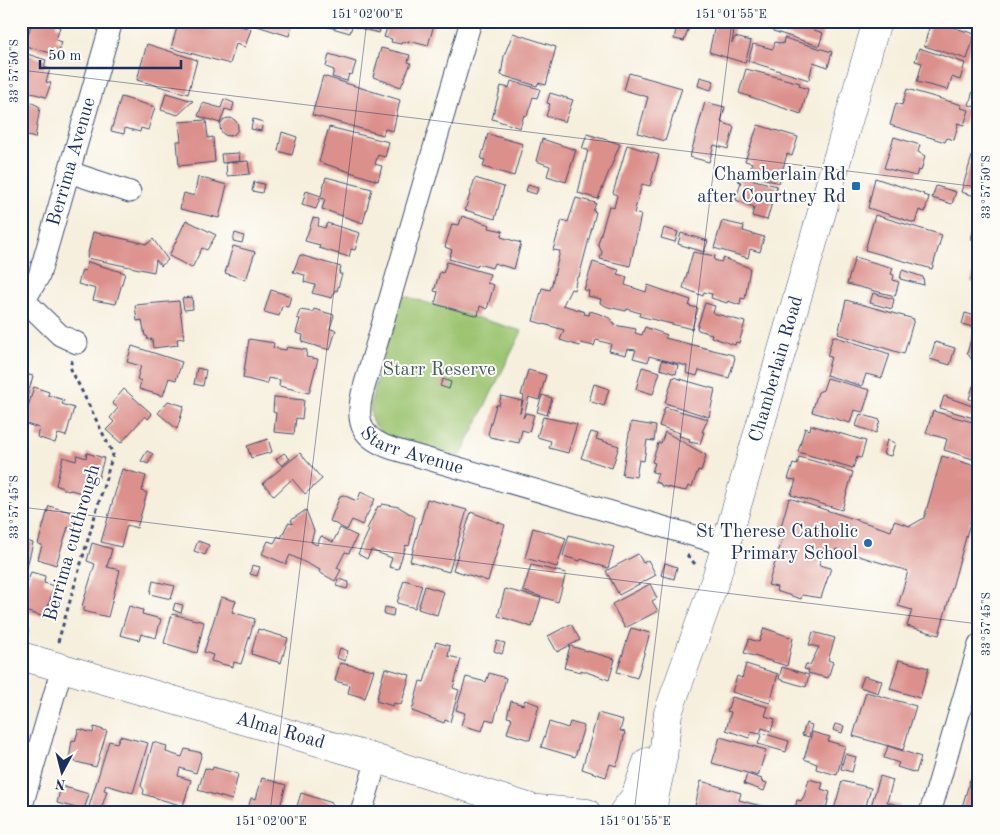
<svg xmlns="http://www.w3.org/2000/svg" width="1000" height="834" font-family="'Old Standard TT',serif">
<rect width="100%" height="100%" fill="#fdfcf7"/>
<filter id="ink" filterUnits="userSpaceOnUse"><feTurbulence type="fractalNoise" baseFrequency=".02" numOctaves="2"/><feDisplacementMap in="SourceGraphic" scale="10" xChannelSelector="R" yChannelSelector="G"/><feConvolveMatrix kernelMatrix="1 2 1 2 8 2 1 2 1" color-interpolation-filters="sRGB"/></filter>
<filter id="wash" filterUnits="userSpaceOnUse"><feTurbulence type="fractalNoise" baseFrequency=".0096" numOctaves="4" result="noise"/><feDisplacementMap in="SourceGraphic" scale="20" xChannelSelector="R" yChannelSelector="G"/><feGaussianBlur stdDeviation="1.12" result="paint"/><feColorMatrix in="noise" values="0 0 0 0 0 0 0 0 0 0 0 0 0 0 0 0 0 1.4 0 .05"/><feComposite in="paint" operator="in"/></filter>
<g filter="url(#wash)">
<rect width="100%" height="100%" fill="#f6efdd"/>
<path fill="#9cc471" stroke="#5c7a68" d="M401 295 522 331 460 457 384 435 372 422 370 404Z"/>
<g id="blocks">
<path fill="#dc908c" d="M32 21H57L56 26 60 27 56 40 62 42 58 55 25 46 26 41 21 38 22 34 28 35Z
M179 21H223L251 29 245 47 236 44 230 64 171 48Z
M241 21H293L289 36Z
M326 21H382L379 33 352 26 350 33 325 26Z
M389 21H435L428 46 409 41V43L402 42 401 44 391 42 392 39 384 37Z
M658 21H677L675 29 657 23Z
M678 21H691L684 41 674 39Z
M716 21 735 22 732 43 735 37 751 41 745 63 709 52Z
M776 21H817L814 30 823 33 819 46 773 31Z
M931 21 975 34 967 59 924 46Z
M513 33 556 47 546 85 538 83 537 86 501 75 504 56Z
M784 38 832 52 828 67 813 62 809 80 748 61 753 44 773 49 775 42 783 44Z
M147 44 197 60 188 94 137 80Z
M381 48 410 55 408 62 411 63 401 87 373 77Z
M919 48 965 63 960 80 952 77 948 90 917 82 922 63 915 61Z
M21 52 46 60 44 67 50 69 46 82 51 83 46 97 21 90Z
M329 54 356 62 352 75 349 74 347 81 332 77 334 70 326 67Z
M746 69 800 83 799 86 808 89 801 114 739 93Z
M629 73 682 88 665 141 638 133 648 97 624 90Z
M323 76 400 100 393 131 385 129 383 135 312 115Z
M700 77 714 81 711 90 698 86Z
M976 80 979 81V108L969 105Z
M511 81 540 89 537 98 533 97 527 116 524 115 520 128 492 119 501 86 509 88Z
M907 89 962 105 961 108 969 110 964 125 957 123 958 125 954 140 947 138 945 142 890 125 896 103 902 105Z
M166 93 193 101 178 115 161 110Z
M550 93 573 100 565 122 546 116 550 104 547 103Z
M21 97 40 107 35 138 21 134Z
M121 97 155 107 148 130 141 128 140 132 125 128 124 134 111 131Z
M224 99 234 103 232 111 225 109 220 123 198 116 203 103 221 108Z
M705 102 725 107 721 122 734 127 728 149 714 145 709 162 690 157Z
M220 127a9 9 0 1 1 18 0a9 9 0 1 1-18 0Z
M253 119 263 122 261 131 251 129Z
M206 120 208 138 213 137 215 162 179 166 177 141H181L179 122Z
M758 125 798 137 792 156 787 154 779 183 749 174 752 163 745 161Z
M329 127 389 142 385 157 378 155 375 164 382 166 378 181 319 162Z
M282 132 297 137 292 155 278 151Z
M488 134 523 144 514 176 483 167 485 160 481 159Z
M587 134 620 144 598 199 578 193 588 150 582 149Z
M894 137 920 145 918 152 925 156 921 171 918 170 916 176 884 168Z
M542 139 576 150 566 182 547 176 550 166 536 161Z
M627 145 659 155 650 186 642 184 634 213 641 215 630 266 600 259 602 252 598 244 609 206 614 208 617 195 613 193Z
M239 153 240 161 222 163 221 154Z
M973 153 979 155V197L961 192Z
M248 161 250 174 227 176 226 163Z
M739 176 777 186 767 220 752 216 754 207 736 200 741 182 738 181Z
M198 177 227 185 219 218 180 209 184 193 194 196Z
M326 177 372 189 363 223 322 209 325 199 320 198 316 209 302 205 306 191 321 196Z
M475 178 504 187 495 219 465 210Z
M875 178 924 194 923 195 929 197 925 212 919 210 915 223 868 208Z
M254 182 264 184 262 193 252 191Z
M528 185 538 188 536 194 526 191Z
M936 186 956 192 952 204 932 198Z
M576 198 596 203 593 211 596 212 579 277H577L574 290 571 289 563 305 585 312 584 314 589 315 590 311 603 315 611 319V321L615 323 614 325 636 329 635 333 642 335 645 327 667 335 665 338 733 355 735 358 729 378 699 370 697 376 686 373 687 366 649 356 648 362 633 358 636 350 628 349 626 355 609 351 611 344 596 340 594 346 581 343 580 346 560 340 564 330 533 321 542 288 550 290 552 284 560 251 553 250 562 220 568 222Z
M875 215 942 235 932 269 865 250Z
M462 216 490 225 489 228 503 231 501 237 521 243 514 269 494 263 492 268 478 264 477 267 449 259 452 250 445 247 452 224 459 225Z
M313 218 319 219 318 226 325 228 327 223 360 233 355 250 351 249 349 257 319 248 320 245 305 241Z
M186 220 216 235 207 250 202 248 192 268 169 256Z
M722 221 744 226 743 231 764 237 760 252 750 249 748 258 714 248Z
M664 228 678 232 675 242 661 238Z
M974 228 979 229V242L971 239Z
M93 232 147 244 153 239 168 260 161 266 156 260 154 272 87 258Z
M235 233 244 236 242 243 233 241Z
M681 233 708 241 704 252 678 244Z
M233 246 255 252 246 280 225 273Z
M693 252 715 256 714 260 721 262 723 258 750 268 745 299 741 298 740 305 728 301 727 303 711 298 712 294 704 292 703 296 683 288Z
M300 255 341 267 339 274H342L337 291 335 290 332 298 312 293 315 285 304 282 305 275 293 272Z
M855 257 893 268 891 274 894 275 893 280 899 282 895 296 847 284Z
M977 261 979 262V285L971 282Z
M88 262 125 273 116 304 93 300 96 289 78 284 82 270 85 271Z
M447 262 490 274 487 283 494 285 487 309 480 306 478 316 435 304 438 292 434 291 440 272 443 273Z
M593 262 619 270 617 274 627 277 625 285 646 292 648 285 691 300 689 306 698 308 692 329 639 316 640 313 627 309 626 311 608 307 600 303 601 299 588 296 589 291 584 290Z
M902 270 923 277 924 285 900 279Z
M271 290 291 296 288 307 282 306 279 316 264 312Z
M873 293 894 299 892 309 870 303Z
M192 297 193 309 184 310 182 298Z
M846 300 914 319 904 354 838 334Z
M179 301 184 338 177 339 178 345 153 348 152 339 148 340 147 336H145L142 320 137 321 135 305Z
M705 303 715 306 713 313 745 322 739 343 736 342 735 345 711 337 712 334 698 330 697 328Z
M314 309 334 315 330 329 336 330 330 350 302 342 303 335 296 333 300 319 297 318 300 310 313 312Z
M965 313 979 317V329L962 324Z
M973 333 979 335V363L973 361 967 353Z
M833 336 890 354 882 378 866 374 862 386 826 375 831 357 827 356Z
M249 339 274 343 273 348 286 350 287 347 307 350 306 357 318 359 309 393 279 386 280 380 268 378 267 384 243 378Z
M935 342 955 348 950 365 930 359Z
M132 346 182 362 176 380 169 378 163 396 139 389 141 381 137 379 141 366 127 362Z
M662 360 678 365 676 374 660 369Z
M642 367 660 372 653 394 636 389Z
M197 368 206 370 203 386 194 384Z
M528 370 546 375 539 400 529 397 523 418 526 413 534 415 529 432 522 430 519 443 490 437 488 434 496 405H499L501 396 522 401 520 413 524 396 521 395Z
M21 373 33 376 23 411 21 410Z
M673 377 715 389 709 417 665 403Z
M827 378 870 390 863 412 854 410 850 423 812 412 818 392 823 390Z
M443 379 451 382 449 389 440 386Z
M594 384 609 389 604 406 589 401Z
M973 386 979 388 977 419 940 408 944 396 975 407 977 402 969 399Z
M34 387 49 392 48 395 64 400 62 404 74 408 66 436 58 434 55 443 37 437 39 428 23 423Z
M124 389 152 414 148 419 145 416 121 443 106 430 114 422 110 418 118 408 112 403Z
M542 395 552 398 547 415 537 412Z
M274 397 304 400 302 419 296 418 294 434 274 432 276 413 273 412Z
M168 401 184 406 177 429 158 413Z
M665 407 708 419 702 432H704L700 444 689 442 690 439 679 436 680 433 659 426Z
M933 411 979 424V461L944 450 947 439 926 433Z
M860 414 880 420 876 433 856 426Z
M543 417 577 424 568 453 549 448 551 441 537 437Z
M631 422 656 426 654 441 647 440 644 461 639 460 636 477 622 475Z
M811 425 866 441 861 458 857 457 853 468 798 452 805 428 810 430Z
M591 432 598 434 596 439 619 446 612 468 581 458Z
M665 432 706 455 701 471 698 470 692 487 688 486 686 491 661 486V484L655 482 658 473 652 472 655 463 652 462 658 443H661Z
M268 439 272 452 251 458 247 446Z
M887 440 895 443 891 456 883 454Z
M147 451 153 454 148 464 141 461Z
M87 453 104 458 98 480 90 478 85 494 71 490 68 491 56 485 63 457 76 461 77 455 86 458Z
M284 453 290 459 282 466 276 459Z
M300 453 322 479 305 494 292 479 274 496 263 483Z
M942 456 979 467V490L939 635 907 626 912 610 898 606 908 571 836 549 835 552 824 548 819 565 831 568 821 598 802 595 801 599 776 591 777 587 768 585 785 531 780 530 789 498 891 531 894 521 910 526 924 518Z
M799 457 853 472 842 510 791 495 796 480 788 479 793 464 797 465Z
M122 469 146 476 142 491 147 493 137 528 127 525 121 547 101 542Z
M361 492 375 499 362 525 352 520 347 530 330 521 340 496 343 495 357 501Z
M427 499 467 510 449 572 410 561Z
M382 504 399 507 415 517 409 546 406 545 398 569 389 567 392 558 371 550 367 559 358 554 369 530 367 529 378 506 380 507Z
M49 506 77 514 73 529 68 527 56 565 38 559 42 545 38 544Z
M306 510 314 531 311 542 317 545 321 536 333 542 340 528 357 536 349 553 345 552 337 568 341 570 335 581 319 572 320 570 290 555 286 564 262 554 268 541 274 543 278 536 281 538 288 523 293 524 291 520Z
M471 512 505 525 488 581 453 570Z
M533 528 566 538 557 567 525 558Z
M569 535 614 547 608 568 581 559 580 561 563 556Z
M21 539 33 543 22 586H21Z
M198 541 209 545 205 555 194 551Z
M92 543 112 549 107 567 120 570 108 617 83 611 85 607 82 606 95 564 87 561Z
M638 554 643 563 648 560 656 575 619 595 606 571Z
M665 563 677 567 674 579 661 575Z
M252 565 260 567 257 576 250 574Z
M531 565 566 573 558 602 523 591Z
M31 572 45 576 44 583 54 586 45 617 21 610V600Z
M338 579 349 582 347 589 336 586Z
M404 580 422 585 415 608 397 603Z
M153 581 175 586 171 599 150 594Z
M650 584 657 598 652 601 658 611 625 628 612 604Z
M425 586 444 592 437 615 418 609Z
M505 589 541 598 532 627 498 616Z
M221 597 236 601 232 612 255 619 241 664 234 662 233 667 211 661 213 655 204 652Z
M175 603 183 605 181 613 173 610Z
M129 606 143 610 142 614 161 619 156 638 141 634 139 640 120 635Z
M385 607 394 609 393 616 384 614Z
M172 614 204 622 197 653 164 643Z
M571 624 580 640 557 652 548 636Z
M631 628 650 633 637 678 617 672Z
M764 628 793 638 787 666 744 653 749 639 759 642Z
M258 629 288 638 281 663 251 654Z
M813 632 835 638 828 660 833 662 828 678 808 673 809 670 804 669 806 664 810 665 819 647 809 645Z
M497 641 505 643 502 654 494 651Z
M436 642 450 646 448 656 461 659 453 688 459 690 450 722 445 720 444 723 412 711 420 681 424 682Z
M570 646 615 659 609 680 581 670V672L564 668Z
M340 648 348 651 345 661 337 658Z
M899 660 929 668 920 698 890 689Z
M340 663 374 670 365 698 348 693 350 685 335 681Z
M746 664 778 674 770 703 732 692 737 676 742 678Z
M782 667 809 675 806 687 779 679Z
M385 668 410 675 401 705 394 703 393 706 376 701Z
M489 673 506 678 494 721 486 719 482 731 461 725 465 713 456 710 466 677 486 682Z
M864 676 882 681 878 693 860 687Z
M866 692 916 706 903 750 853 736Z
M732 697 768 707 765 716 775 719 771 731 762 728 760 734 751 732 749 738 726 730 731 712 727 711Z
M525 700 539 705 530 740 507 733 512 718 507 717 511 701 523 705Z
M598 713 623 720 620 731 625 732 619 759 616 766 610 764 606 777 582 769Z
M549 722 568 728 570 722 584 726 575 757 541 747Z
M806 723 812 725 809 737 802 735Z
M835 724 844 726 842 733 833 730Z
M94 727 107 731 96 767 69 760 72 740 75 741 79 729 93 733Z
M812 732 830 737 828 741 845 746 837 775 816 769 817 764 804 759Z
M762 733 789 741 786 752 758 744Z
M120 736 148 743 133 793 106 785 104 790 107 791 100 813 88 810 109 741 117 743Z
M720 737 766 750 758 776 712 763Z
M153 742 167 746 166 752 182 757 185 749 202 753 196 773 180 768 178 776 191 780 183 806 143 794 144 790 141 786Z
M888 746 921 757 916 773 897 767 899 763 884 758Z
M845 754 856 757 852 772 841 769Z
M213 767 238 774 232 800 198 790 205 768 212 770Z
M747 774 762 779 761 781 767 783 764 791 744 784Z
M880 776 893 780 887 802 900 806 898 813H869Z
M262 778 286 785 280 807 286 808 284 813 247 812 251 798 256 799Z
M809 779 823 783 821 789 830 792 825 813H794L797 800 801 801 804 796Z
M970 780 979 782V812L962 807Z
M701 781 741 793 739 800 771 809 777 813H732V811L721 807 719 813 695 806Z
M842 781 871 788 864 813H833Z
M61 786 89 794 84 810 57 803Z
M301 793 332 803 329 813H295Z"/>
</g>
</g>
<g filter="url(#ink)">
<use href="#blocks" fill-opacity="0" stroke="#3c4c71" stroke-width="1"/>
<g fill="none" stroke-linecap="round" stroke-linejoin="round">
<g stroke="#3c4c71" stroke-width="23">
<g id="street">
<path id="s1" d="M471 21 362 394C355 425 363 439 393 449L726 545"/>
<path d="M69 172 130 192"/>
<path id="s2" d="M21 298 29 293 39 276 112 21"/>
<path d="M22 298 60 335 77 343"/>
<path d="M21 809 62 668"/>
<path d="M361 813 377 759"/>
<path d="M930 813 979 645"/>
</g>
</g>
<g stroke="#3c4c71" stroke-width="29">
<g id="secondary">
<path id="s3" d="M21 656 377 759 547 813"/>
<path d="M538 809 587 813"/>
<path d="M624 811 635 797 647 762"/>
<path id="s4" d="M653 813 654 799 663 757 668 713 717 575 877 21"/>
</g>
</g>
<path stroke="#3c4c71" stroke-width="3" stroke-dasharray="4 4" stroke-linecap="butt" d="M687 555 695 564
M21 630 29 632
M58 642 113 454 70 367 72 360"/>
<use href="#street" stroke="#fff" stroke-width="21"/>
<use href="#secondary" stroke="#fff" stroke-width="28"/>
</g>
</g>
<path fill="none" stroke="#1b2f5e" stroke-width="1" stroke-opacity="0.45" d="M21 70 979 187M21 507 979 624M270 813 367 21M634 813 732 21"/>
<g fill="#1f6fb2" stroke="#fdfcf7" stroke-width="2">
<rect x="851" y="181" width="10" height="10" rx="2.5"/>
<circle cx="868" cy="543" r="5"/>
</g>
<g text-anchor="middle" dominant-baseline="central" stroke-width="4" stroke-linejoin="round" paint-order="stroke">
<g font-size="19" fill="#1b2f5e" stroke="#fdfcf7">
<text stroke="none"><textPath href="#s2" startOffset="148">Berrima Avenue</textPath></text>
<text stroke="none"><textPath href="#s4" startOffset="462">Chamberlain Road</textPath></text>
<text stroke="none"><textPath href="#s1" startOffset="479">Starr Avenue</textPath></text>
<text transform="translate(73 543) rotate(-74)">Berrima cutthrough</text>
<text stroke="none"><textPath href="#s3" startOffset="270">Alma Road</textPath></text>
</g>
<g font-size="19" fill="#1b2f5e" stroke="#fdfcf7" text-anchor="end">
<text x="846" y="175">Chamberlain Rd<tspan x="846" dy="22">after Courtney Rd</tspan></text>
<text x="858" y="532">St Therese Catholic<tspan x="858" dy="22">Primary School</tspan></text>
</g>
<g font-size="19" fill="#425c64" stroke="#fdfcf7">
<text x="439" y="370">Starr Reserve</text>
</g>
</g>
<rect width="1000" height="834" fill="none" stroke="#fdfcf7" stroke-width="55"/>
<g transform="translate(62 772) rotate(187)" stroke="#fdfcf7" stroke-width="4" paint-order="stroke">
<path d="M0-4L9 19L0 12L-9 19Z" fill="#1b2f5e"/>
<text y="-8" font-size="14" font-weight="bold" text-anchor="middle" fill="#1b2f5e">N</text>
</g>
<path d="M40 60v8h141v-8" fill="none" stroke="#1b2f5e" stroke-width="2.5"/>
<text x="48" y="60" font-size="15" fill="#1b2f5e" stroke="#fdfcf7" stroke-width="4" paint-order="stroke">50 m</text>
<rect x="28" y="28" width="944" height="778" fill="none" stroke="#1b2f5e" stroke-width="2"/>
<g font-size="12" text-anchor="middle" fill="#1b2f5e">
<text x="367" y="18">151°02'00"E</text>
<text x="731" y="18">151°01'55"E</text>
<text transform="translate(14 71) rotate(-90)" y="4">33°57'50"S</text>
<text transform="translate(986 187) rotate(-90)" y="4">33°57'50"S</text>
<text transform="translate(14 507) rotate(-90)" y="4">33°57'45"S</text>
<text transform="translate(986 624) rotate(-90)" y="4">33°57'45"S</text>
<text x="271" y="825">151°02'00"E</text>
<text x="635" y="825">151°01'55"E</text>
</g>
</svg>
